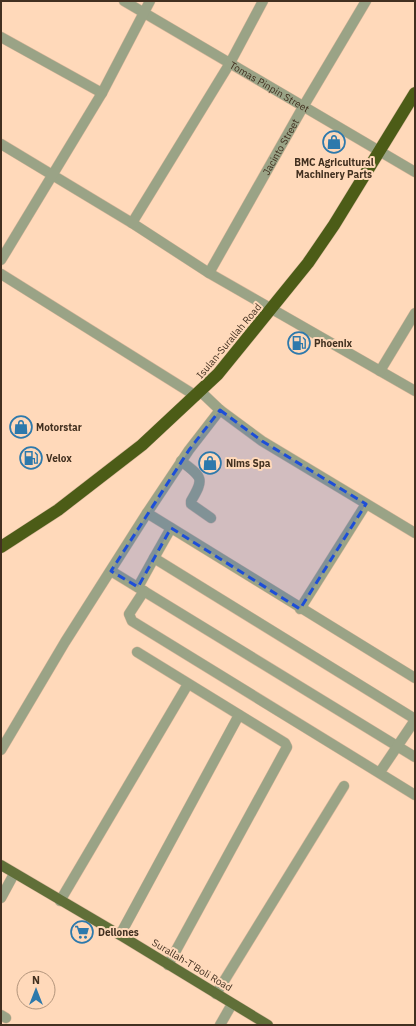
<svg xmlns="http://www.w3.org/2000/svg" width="416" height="1026" font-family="'IBM Plex Sans',sans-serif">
<rect width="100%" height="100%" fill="#ffd9ba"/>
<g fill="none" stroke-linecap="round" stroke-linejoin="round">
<g stroke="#d9b79b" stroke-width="11">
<g id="minor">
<path id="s1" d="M124 1 415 172"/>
<path d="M1 37 102 93"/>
<path d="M1 144 132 223 209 273 415 391"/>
<path d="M132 223 230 63 263 1"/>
<path d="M1 260 102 93 150 1"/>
<path id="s2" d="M209 273 303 107 366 1"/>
<path d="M1 274 196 396"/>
<path d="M380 371 415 313"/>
<path d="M201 392 220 410 262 441 415 533"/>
<path d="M181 461C202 477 205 478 191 501V504L211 518"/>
<path d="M147 513 415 678"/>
<path d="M154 558 171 528"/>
<path d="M111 571 415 757"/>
<path d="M138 587 154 558 415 719"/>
<path d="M144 591 129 614 132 621 415 795"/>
<path d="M300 609 366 504"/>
<path d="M137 652 285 743 287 747 168 965"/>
<path d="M1 750 65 642 147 513 189 450 220 410"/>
<path d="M380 772 415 720"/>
<path d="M1 898 14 874"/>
<path d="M60 901 188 684"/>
<path d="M120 935 239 715"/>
<path d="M216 994 344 786"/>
<path d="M1 1015 6 1018"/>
<path d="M220 1025 232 1004"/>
</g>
</g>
<g stroke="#d9b79b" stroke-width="11">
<path id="major" d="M1 865 120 935 268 1025"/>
</g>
<g stroke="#d9b79b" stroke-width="13">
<path id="highway" d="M1 547 58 510 142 445 218 374 308 263 334 225 415 93"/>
</g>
<use href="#minor" stroke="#9aa386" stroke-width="10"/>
<use href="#major" stroke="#606f38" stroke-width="10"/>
<use href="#highway" stroke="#4c5c17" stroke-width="12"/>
</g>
<path fill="#1d4ed8" fill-opacity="0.2" stroke="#1d4ed8" stroke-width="3" stroke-dasharray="8 5" stroke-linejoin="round" d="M220 410 262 441 366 504 300 609 171 528 138 587 111 571 189 450Z"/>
<defs>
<g id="shop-ring" transform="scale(1.15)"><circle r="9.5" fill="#ffd9ba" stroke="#2d79ac" stroke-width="1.5"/><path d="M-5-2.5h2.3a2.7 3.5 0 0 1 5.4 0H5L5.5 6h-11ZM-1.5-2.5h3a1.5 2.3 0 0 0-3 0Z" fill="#2d79ac"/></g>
<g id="fuel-ring" transform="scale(1.15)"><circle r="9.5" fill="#ffd9ba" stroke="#2d79ac" stroke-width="1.5"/><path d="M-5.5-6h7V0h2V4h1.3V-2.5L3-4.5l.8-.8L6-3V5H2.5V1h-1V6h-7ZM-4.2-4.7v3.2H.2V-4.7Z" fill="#2d79ac"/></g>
<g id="supermarket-ring" transform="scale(1.15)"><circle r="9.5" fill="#ffd9ba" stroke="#2d79ac" stroke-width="1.5"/><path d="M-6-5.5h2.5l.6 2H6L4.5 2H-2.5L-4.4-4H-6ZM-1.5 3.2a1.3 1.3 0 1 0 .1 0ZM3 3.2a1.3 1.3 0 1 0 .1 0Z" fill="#2d79ac"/></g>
</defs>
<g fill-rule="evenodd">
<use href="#shop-ring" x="334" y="142"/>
<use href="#fuel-ring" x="299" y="343"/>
<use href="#shop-ring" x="21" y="427"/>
<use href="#fuel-ring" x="31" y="458"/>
<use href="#shop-ring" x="210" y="463"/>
<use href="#supermarket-ring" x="82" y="932"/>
</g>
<g text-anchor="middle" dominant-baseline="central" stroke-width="4" stroke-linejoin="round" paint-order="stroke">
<g font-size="10" fill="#423020" stroke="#ffd9ba">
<text stroke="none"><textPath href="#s1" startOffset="169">Tomas Pinpin Street</textPath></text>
<text stroke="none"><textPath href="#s2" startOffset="145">Jacinto Street</textPath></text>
<text transform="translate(229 341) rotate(-50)">Isulan-Surallah Road</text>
<text transform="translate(192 965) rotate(31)">Surallah-T'Boli Road</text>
</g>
<g font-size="10" font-weight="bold" fill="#423020" stroke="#ffd9ba" text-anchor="start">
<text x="334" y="162" text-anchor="middle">BMC Agricultural<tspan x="334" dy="12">Machinery Parts</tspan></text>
<text x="314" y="343">Phoenix</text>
<text x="36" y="427">Motorstar</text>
<text x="46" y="458">Velox</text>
<text x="226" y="463">Nims Spa</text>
<text x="98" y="932">Dellones</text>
</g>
</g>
<rect width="416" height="1026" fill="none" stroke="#423020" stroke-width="4"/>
<g transform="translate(36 990)"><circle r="19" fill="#ffd9ba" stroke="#b3957c"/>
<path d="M0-3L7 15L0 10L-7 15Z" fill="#2d79ac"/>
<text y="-6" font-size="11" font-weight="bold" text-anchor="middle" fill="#423020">N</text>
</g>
</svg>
